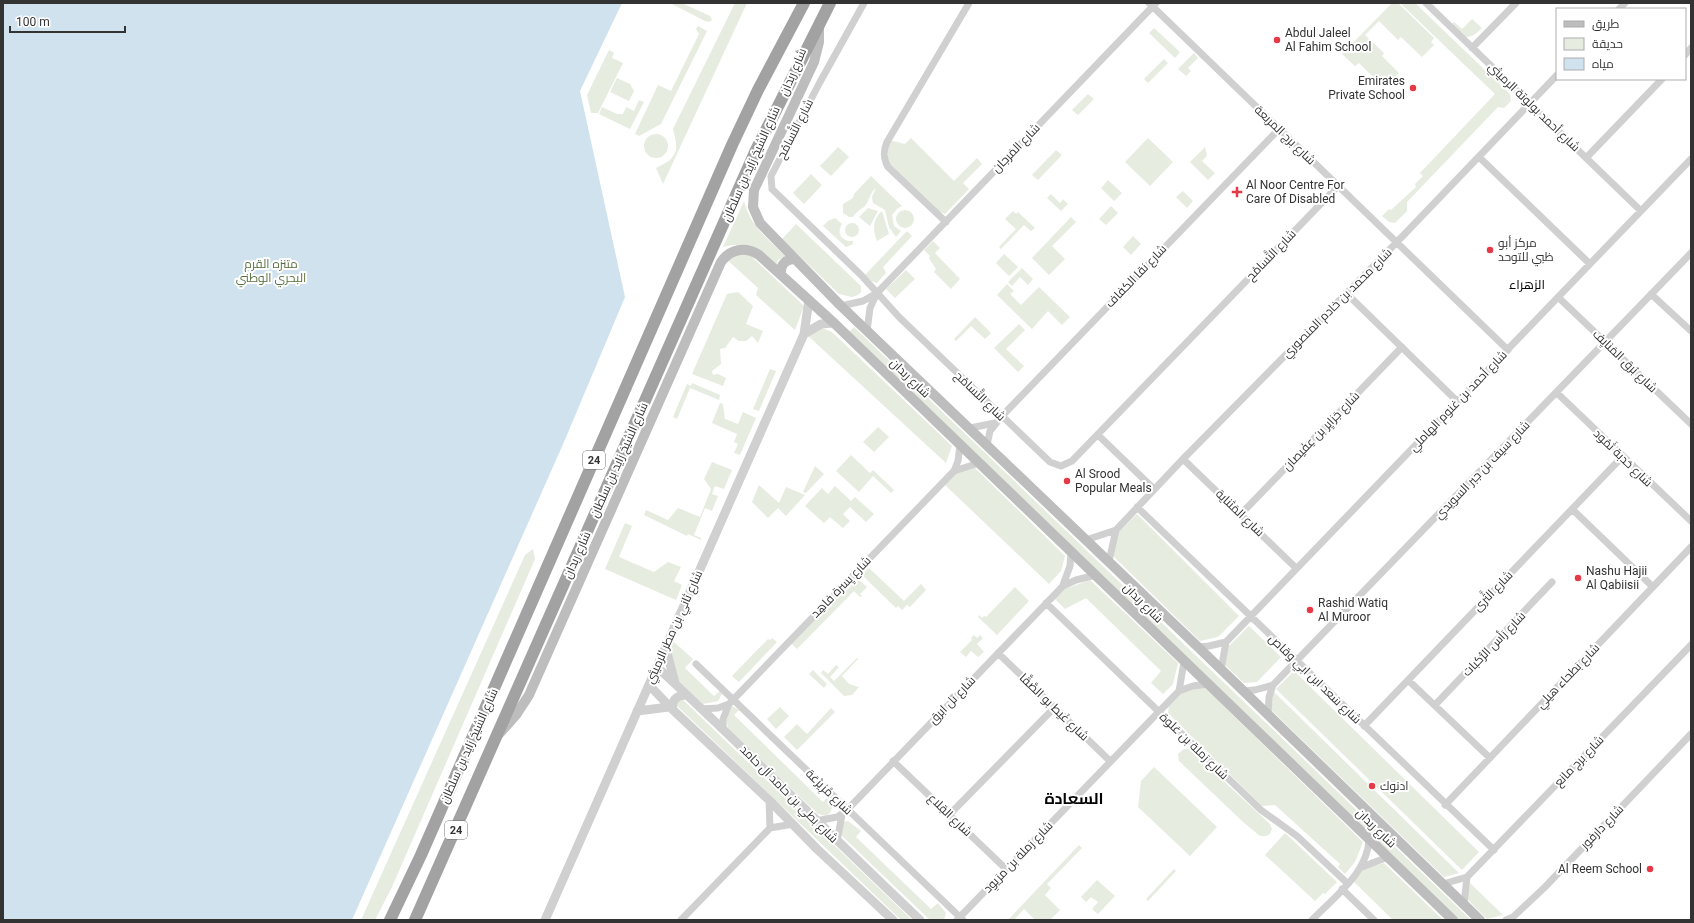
<svg xmlns="http://www.w3.org/2000/svg" width="1694" height="923" font-family="Roboto,Cairo,sans-serif">
<rect width="100%" height="100%" fill="#fff"/>
<path fill="#e6ecdf" d="M670 3H682L710 16 712 20 709 22 705 21Z
M735 3H747L663 184 656 168C678 158 679 151 673 129Z
M1392 3H1398L1434 38 1431 42 1434 45 1422 57 1401 37 1398 40 1379 21 1365 35 1384 53 1382 56 1399 73 1384 88 1359 63 1355 66 1342 54Z
M1400 3H1415L1510 94 1511 101 1504 108 1498 107 1407 202V211L1395 223 1389 222 1382 216 1389 209 1391 210 1416 187 1415 184 1423 176 1420 173 1495 94Z
M1472 19 1482 28C1477 33 1473 37 1465 37L1452 24 1454 22 1462 29Z
M698 26 707 31 661 124 639 136 635 134 658 85 671 91 699 34 696 29Z
M1154 28 1180 52 1175 58 1149 33Z
M609 50 614 53 612 58 623 63 598 113H591L587 95Z
M1194 53 1198 58 1188 68 1191 71 1186 76 1178 69Z
M1164 59 1168 63 1148 83 1144 79Z
M617 78 630 84 634 91 629 101 610 92Z
M1088 94 1094 99 1078 115 1072 110Z
M639 100 644 102 630 129 599 114 602 107 617 114H623L626 107 634 111Z
M644 146a12 12 0 1 1 24 0a12 12 0 1 1-24 0Z
M911 138 954 181 977 158 982 164 963 183 969 189 945 214 936 210 887 162 889 140 905 144Z
M1148 138 1173 162 1150 186 1125 162Z
M838 147 849 157 831 176 820 166Z
M1205 147 1207 156 1202 161 1215 173 1208 180 1190 162Z
M1056 150 1062 155 1038 180 1032 175Z
M811 174 822 185 804 204 793 193Z
M871 176 902 206 897 209 892 215 894 226 901 231 896 237 889 227 885 210 873 203 872 197 876 188C870 192 870 200 865 206 860 210 857 211 853 217H849L843 213V204L853 198 854 194Z
M1108 180 1122 193 1114 201 1101 188Z
M1183 191 1193 201 1187 208 1176 197Z
M1051 194 1060 203 1063 199 1068 204 1061 211 1047 198Z
M744 201C750 226 767 238 785 256L778 260 775 269C757 253 749 240 723 247Z
M1111 206 1118 213 1106 225 1099 219Z
M868 208 878 211 870 226 859 217Z
M896 219a9 9 0 1 1 18 0a9 9 0 1 1-18 0Z
M882 211 889 234 877 241C873 231 872 219 882 211Z
M1013 211 1016 214 1018 212 1035 228 1031 231 1024 225 1001 249 999 247 1016 229 1005 219Z
M1071 217 1076 222 1052 246 1065 259 1049 275 1032 258Z
M835 218 842 224C836 233 842 242 853 241V244L846 247 823 226 828 221Z
M845 230a7 7 0 1 1 14 0a7 7 0 1 1-14 0Z
M796 224 861 286V292L858 295 852 297 839 294 782 239Z
M907 231 912 236 883 267 886 273 877 283 871 281 865 275Z
M1133 236 1141 244 1131 255 1123 247Z
M933 241 940 248 935 253 960 279 951 289 934 272 936 269 929 258 930 256 924 250Z
M734 251 749 254 804 306 795 330 756 295 758 288 724 257Z
M1004 254 1018 267 1009 276 996 263Z
M1022 268 1033 279 1028 285 1020 277 1012 286 1008 282Z
M906 270 915 279 895 298 886 289Z
M1007 284 1014 291 1010 294 1021 305 1039 287 1070 317 1062 325 1048 311 1032 329 997 295Z
M738 292 753 306 746 324 763 331 758 343 752 336 746 341H739L733 337 725 348 720 349 721 364 712 371 713 375 718 374 726 378 723 386 692 374 727 294Z
M975 317 991 333 985 339 971 326 956 341 954 339Z
M1019 324 1025 330 1006 349 1024 366 1018 372 994 348Z
M854 327 1471 920H1459L848 333Z
M822 328 832 332 952 446 946 463 806 334Z
M770 369 776 371 759 411 753 409Z
M692 383 720 395 719 400 690 388 677 419 673 417 687 384 691 386Z
M720 403 723 404 725 419 738 424 743 412 756 418 740 455 734 453 738 444 734 442 737 434 712 423Z
M878 427 889 437 874 452 863 442Z
M851 455 870 473 873 470 894 490 891 493 873 476 859 492 836 471Z
M712 462 732 470 724 489 715 486 712 494 718 496 712 511 705 508 694 535 701 538V540L688 534 687 536 644 515 646 510 668 520 678 508 700 517 711 489 704 479Z
M815 466 824 474 806 493 803 492Z
M975 468 1065 556 1061 571 1049 584 945 485 956 473Z
M759 485 779 503 786 487 805 495 786 516 778 508 768 518 752 502Z
M835 486 851 501 855 497 874 514 866 522 850 507 843 514 850 521 843 528 830 517 824 523 805 506 822 488 828 494Z
M1137 514 1239 616 1218 637 1200 641 1112 555 1116 535Z
M625 523 632 526 619 557 654 572 668 562 681 567 674 581 682 585 676 600 605 569Z
M533 549 535 559 392 887 375 920H361L525 555Z
M869 568 904 601 921 584 926 590 910 607 907 605 902 610 898 606 896 608 862 575Z
M858 579 867 587 860 594 862 596 860 597 854 591 797 649 791 643 845 588 847 590Z
M1090 580 1178 663 1173 684 1163 694 1151 683 1161 671 1086 598 1065 609 1055 599 1065 589Z
M1015 587 1029 601 997 635 978 617 979 615 982 618 984 616 986 617Z
M1249 626 1281 657 1257 682 1244 683 1222 662 1224 651Z
M974 635 977 638 980 635 983 638 977 644 984 652 978 657 971 651 966 657 960 652 972 640 971 638Z
M772 638 777 642 739 682 732 676 768 639 770 640Z
M673 641 693 659 685 668 714 696 720 691 722 694 718 701 703 704 670 673 667 658Z
M857 658 858 659 842 676 849 684 859 687 852 695 844 696 821 673 823 670 828 674 836 665 839 667 830 677 834 681Z
M813 670 827 684 824 688 809 674Z
M1294 671 1479 852 1462 870 1276 689Z
M1204 687 1363 842 1355 862 1345 874 1338 867 1340 864 1275 805 1262 806 1168 713 1169 706 1183 692Z
M1273 691 1459 873 1444 877 1268 707Z
M680 697 912 920H901L674 703Z
M732 706 739 710 734 715 823 802 827 797 833 805 830 813 826 816 818 814 728 728 726 720Z
M780 707 789 716 776 729 767 719Z
M831 708 835 712 797 750 784 737 797 724 807 734Z
M1184 749H1189L1270 824 1272 829 1270 834 1266 836H1260L1243 822 1179 761 1178 754Z
M1154 767 1217 827 1190 856 1138 807 1141 781Z
M848 821 861 831 856 837 931 909 938 903 946 913 944 920H930L841 835 843 822Z
M1285 833 1337 882 1325 894 1323 893 1315 901 1265 855Z
M1079 845 1082 848 1047 884 1051 888 1045 895 1060 910 1050 920H1035L1024 909 1014 920H1008Z
M1384 863 1443 920H1393L1352 880 1363 869Z
M1174 869 1176 871 1148 901 1146 899Z
M1097 880 1115 896 1098 914 1092 909 1098 902 1091 897 1086 902 1081 897Z
M1470 883 1503 915 1487 919 1467 899Z"/>
<path fill="#cfe2ee" d="M3 3H622L580 91 625 297 564 442 352 920H3Z"/>
<g fill="none" stroke-linecap="round" stroke-linejoin="round">
<path stroke="#d0d0d0" stroke-width="7" d="M864 3 820 82 771 176 772 189 861 275 899 317 1050 462 1061 466 1072 461 1338 186
M1149 3 1508 350
M1426 3 1641 211
M1619 9 1625 3
M1472 48 1516 3
M1685 55 1691 48
M1479 157 1590 264
M1586 158 1662 79
M946 222 888 167C883 158 883 151 887 142L969 3
M1346 293 1457 401
M1651 294 1691 331
M1558 297 1691 424
M841 306 863 301 877 293
M867 331 870 308 877 293 1156 3
M1557 393 1691 521
M970 428 995 423
M1098 435 1154 489
M987 445 990 431 1001 417 1279 129
M1183 459 1296 568
M954 471 979 463
M1137 507 1494 850
M1572 509 1653 587
M1241 514 1402 347
M1086 540 1116 530 1183 459 1397 242 1557 75
M1109 561 1116 530
M1063 585 1070 566 1071 553
M1046 603 1261 810 1297 836 1347 883
M1198 647 1209 646 1226 642
M998 653 1110 761
M696 664 963 920
M1221 670 1226 642 1691 159
M1408 680 1490 758
M1179 691 1184 662
M1243 691 1255 690 1273 685
M1435 705 1552 582
M701 709 718 708 729 704
M1268 715 1269 697 1273 685 1691 253
M1364 726 1622 457
M723 729V719L729 704 954 471 958 461 960 445
M893 761 1006 869
M769 800 770 828
M1445 805 1691 547
M950 814 1055 707
M816 821 837 817 847 810 1063 586 1076 580 1096 575
M837 841 842 815
M1362 867 1388 857
M1443 884 1467 877 1691 645
M1342 889 1374 920
M1464 904 1467 877
M681 920 770 828 793 824
M957 920 1179 691 1193 686 1208 684
M1312 920C1334 897 1368 873 1369 839
M1506 920 1513 917 1545 887 1691 734"/>
<path stroke="#d0d0d0" stroke-width="9" d="M804 334 821 324 834 323
M666 649 675 683
M657 667C747 750 832 837 920 920
M649 685 673 710 769 800 817 849 893 920
M673 710C671 701 676 695 686 695
M637 711 669 707
M545 920 804 334 809 300"/>
<path stroke="#bdbdbd" stroke-width="10" d="M819 25V42L814 62 754 190 753 207 760 223 841 306 1198 647 1480 920
M781 275C780 265 785 259 795 259
M500 733 516 715 529 695 721 262C730 249 745 246 759 255L834 323 1453 920"/>
<path stroke="#a2a2a2" stroke-width="12" d="M390 920 421 855 732 145 758 90 804 3
M415 920 756 150 830 3"/>
</g>
<g fill="#e63946" stroke="#fff" stroke-width="1.5">
<circle cx="1277" cy="40" r="4"/>
<circle cx="1413" cy="88" r="4"/>
<path d="M1235 186h4v4h4v4h-4v4h-4v-4h-4v-4h4z"/>
<circle cx="1490" cy="250" r="4"/>
<circle cx="1067" cy="481" r="4"/>
<circle cx="1578" cy="578" r="4"/>
<circle cx="1310" cy="610" r="4"/>
<circle cx="1372" cy="786" r="4"/>
<circle cx="1650" cy="869" r="4"/>
</g>
<g text-anchor="middle" dominant-baseline="central" stroke-width="4" stroke-linejoin="round" paint-order="stroke">
<g fill="#fff" stroke="#707070" stroke-width="1">
<rect x="583" y="451" width="22" height="18" rx="3"/>
<rect x="445" y="821" width="22" height="18" rx="3"/>
</g>
<g font-size="11" font-weight="bold" fill="#333">
<text x="594" y="460">24</text>
<text x="456" y="830">24</text>
</g>
<g font-size="12" fill="#333" stroke="#fff" text-anchor="start">
<text x="1285" y="33">Abdul Jaleel<tspan x="1285" dy="14">Al Fahim School</tspan></text>
<text x="1405" y="81" text-anchor="end">Emirates<tspan x="1405" dy="14">Private School</tspan></text>
<text x="1246" y="185">Al Noor Centre For<tspan x="1246" dy="14">Care Of Disabled</tspan></text>
<text x="1498" y="243">مركز أبو<tspan x="1498" dy="14">ظبي للتوحد</tspan></text>
<text x="1075" y="474">Al Srood<tspan x="1075" dy="14">Popular Meals</tspan></text>
<text x="1586" y="571">Nashu Hajii<tspan x="1586" dy="14">Al Qabiisii</tspan></text>
<text x="1318" y="603">Rashid Watiq<tspan x="1318" dy="14">Al Muroor</tspan></text>
<text x="1380" y="786">ادنوك</text>
<text x="1642" y="869" text-anchor="end">Al Reem School</text>
</g>
<g font-size="12" fill="#333" stroke="#fff">
<text transform="translate(793 72) rotate(-67)">شارع ربدان</text>
<text transform="translate(1534 107) rotate(44)">شارع أحمد بولوتة الرميثي</text>
<text transform="translate(795 129) rotate(-63)">شارع التَّسامُح</text>
<text transform="translate(1285 135) rotate(44)">شارع برج المربعة</text>
<text transform="translate(1016 148) rotate(-46)">شارع المَرجان</text>
<text transform="translate(751 164) rotate(-66)">شارع الشيخ زايد بن سلطان</text>
<text transform="translate(1271 255) rotate(-46)">شارع التَّسامُح</text>
<text transform="translate(1136 276) rotate(-46)">شارع نقا الكفاف</text>
<text transform="translate(1337 303) rotate(-45)">شارع محمد بن خادم المنصوري</text>
<text transform="translate(1625 361) rotate(44)">شارع بُرق المَنايِف</text>
<text transform="translate(910 378) rotate(44)">شارع ربدان</text>
<text transform="translate(980 396) rotate(44)">شارع التَّسامُح</text>
<text transform="translate(1458 401) rotate(-46)">شارع أحمد بن غنوم الهاملي</text>
<text transform="translate(1321 431) rotate(-46)">شارع جَزايِر بن عِفَيصان</text>
<text transform="translate(1623 458) rotate(44)">شارع حَدبة ثَمُود</text>
<text transform="translate(619 460) rotate(-66)">شارع الشيخ زايد بن سلطان</text>
<text transform="translate(1482 470) rotate(-46)">شارع سيف بن جبر السويدي</text>
<text transform="translate(1240 513) rotate(44)">شارع المَثناية</text>
<text transform="translate(577 555) rotate(-66)">شارع ربدان</text>
<text transform="translate(841 587) rotate(-46)">شارع يِسرة فاهِد</text>
<text transform="translate(1493 591) rotate(-46)">شارع الثَّرى</text>
<text transform="translate(1143 603) rotate(45)">شارع ربدان</text>
<text transform="translate(674 627) rotate(-66)">شارع ثاني بن مطر الرميثي</text>
<text transform="translate(1494 644) rotate(-46)">شارع رَأس الرُّكبات</text>
<text transform="translate(1568 676) rotate(-46)">شارع بَطحاء هيلي</text>
<text transform="translate(1315 679) rotate(44)">شارع سَعد ابن ابي وقاص</text>
<text transform="translate(952 700) rotate(-46)">شارع تل ابرق</text>
<text transform="translate(1054 707) rotate(44)">شارع غَيط بو الصَّقَّا</text>
<text transform="translate(469 746) rotate(-66)">شارع الشيخ زايد بن سلطان</text>
<text transform="translate(1194 746) rotate(44)">شارع رَملة بن عَلوة</text>
<text transform="translate(1579 761) rotate(-46)">شارع برج مانع</text>
<text transform="translate(829 792) rotate(44)">شارع مْزِيرْعَة</text>
<text transform="translate(789 794) rotate(45)">شارع بطي بن حامد آل حامد</text>
<text transform="translate(950 815) rotate(44)">شارع القِلاع</text>
<text transform="translate(1602 827) rotate(-46)">شارع دارفور</text>
<text transform="translate(1376 828) rotate(44)">شارع ربدان</text>
<text transform="translate(1018 857) rotate(-46)">شارع رَملة بن مرَيوِد</text>
</g>
<g font-size="12" fill="#56703f" stroke="#fff">
<text x="271" y="264">متنزه القرم<tspan x="271" dy="14">البحري الوطني</tspan></text>
</g>
<g font-size="13" fill="#000" stroke="#fff">
<text x="1527" y="284">الزهراء</text>
</g>
<g font-size="16" font-weight="bold" fill="#000" stroke="#fff">
<text x="1074" y="798">السعادة</text>
</g>
</g>
<rect width="1694" height="923" fill="none" stroke="#333333" stroke-width="8"/>
<rect x="1556" y="8" width="130" height="72" fill="#ffffff" stroke="#adadad"/>
<rect x="1564" y="21" width="20" height="6" fill="#bdbdbd" stroke="#adadad"/>
<text x="1592" y="28" font-size="12" fill="#333333">طريق</text>
<rect x="1564" y="38" width="20" height="12" fill="#e6ecdf" stroke="#adadad"/>
<text x="1592" y="48" font-size="12" fill="#333333">حديقة</text>
<rect x="1564" y="58" width="20" height="12" fill="#cfe2ee" stroke="#adadad"/>
<text x="1592" y="68" font-size="12" fill="#333333">مياه</text>
<path d="M10 26v6h115v-6" fill="none" stroke="#333333" stroke-width="2"/>
<text x="16" y="26" font-size="12" fill="#333333" stroke="#ffffff" stroke-width="3" paint-order="stroke">100 m</text>
</svg>
